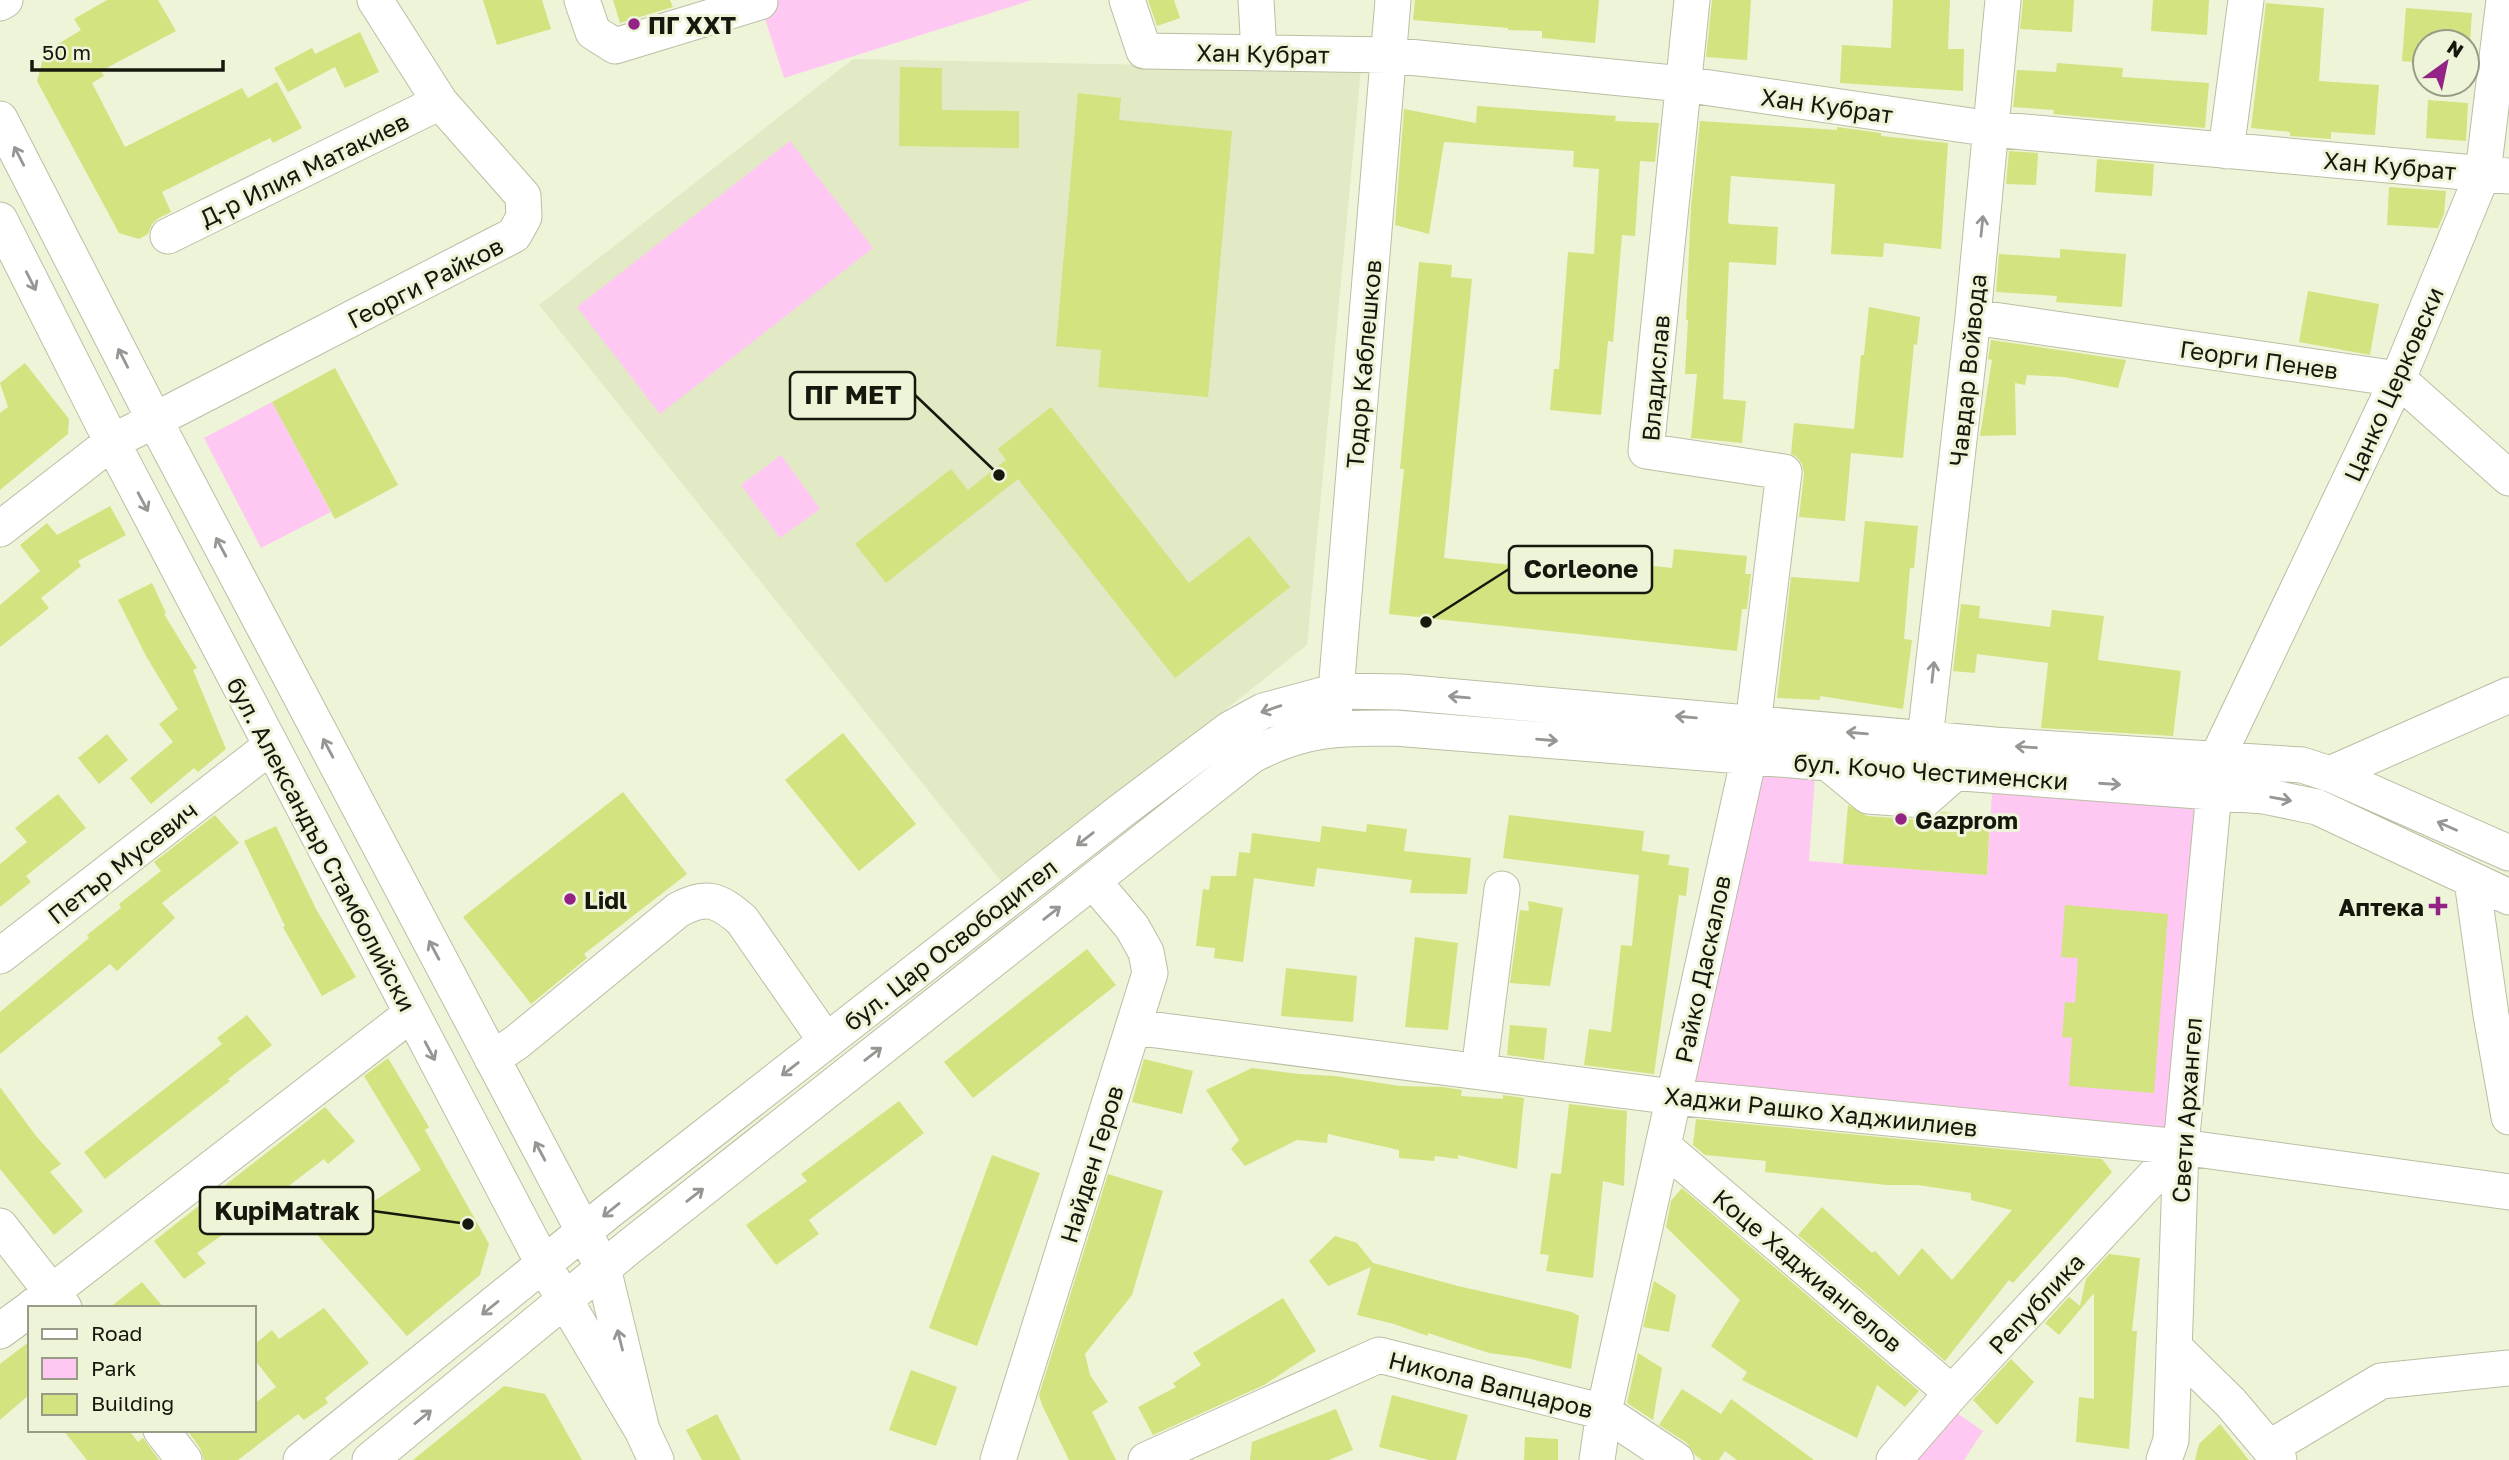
<svg xmlns="http://www.w3.org/2000/svg" width="2509" height="1460" font-family="'Golos Text',sans-serif">
<rect width="100%" height="100%" fill="#eef4d8"/>
<path fill="#e2e9c5" d="M853 59 1361 69 1307 645 1004 885 539 305Z"/>
<path fill="#fec8f3" d="M759 0H1032L784 78Z
M790 141 873 248 660 414 577 307Z
M272 402 331 512 261 548 204 438Z
M781 455 820 509 780 538 741 485Z
M1749 757 1816 762 1809 861 1987 875 1993 775 2213 791 2181 1147 1674 1097Z
M1951 1409 1983 1431 1964 1460H1913Z"/>
<path fill="#d2e37f" d="M107 0H158L176 31 101 71 104 76 92 83 125 147 242 88 248 98 277 82 302 128 273 143 270 138 162 192 171 212 159 218 152 224 148 234 139 239 119 233 37 81 45 52 81 30 74 19Z
M483 0H542L551 29 497 45Z
M613 0H670L673 7 620 23Z
M1148 0H1174L1180 18 1157 26Z
M1415 0H1599L1595 43 1542 38V31L1508 30V28L1413 20Z
M1712 0H1751L1747 60 1706 57Z
M1893 0H1950L1948 49H1964L1963 91 1840 83 1842 45 1891 48Z
M2023 0H2074L2072 32 2020 29Z
M2153 0H2209L2207 35 2151 31Z
M2266 3 2324 8 2319 81 2379 85 2375 135 2331 132V139L2290 136V132L2251 128Z
M2406 8 2472 13 2470 42H2425V63L2402 61Z
M360 32 379 72 345 88 335 67 288 92 274 68 312 48 315 54Z
M2057 63 2123 68 2122 77 2209 83 2205 128 2053 114 2054 110 2013 107 2017 70 2056 72Z
M900 67 942 68V110L1019 111V148L899 146Z
M1078 93 1121 98 1119 120 1232 131 1208 397 1098 387 1101 350 1056 346Z
M2428 100 2468 103 2466 141 2426 138Z
M1477 106 1616 116 1615 121 1659 123 1655 162 1640 161 1635 236 1622 235 1613 342 1608 341 1601 415 1550 410 1554 369H1559L1568 252 1594 254 1599 169 1573 167 1574 151 1444 142 1429 234 1395 225 1404 109 1476 123Z
M1700 121 1837 130V127L1881 133V136L1948 143 1941 249 1884 243 1883 257 1831 254 1835 184 1731 176 1728 222 1730 224 1778 227 1776 265 1729 262 1723 399 1746 401 1742 443 1691 438 1697 374H1685L1688 320H1686L1691 206Z
M2009 151 2038 153 2036 185 2006 184Z
M2097 159 2154 164 2152 196 2095 192Z
M2389 187 2446 191 2444 214 2438 228 2387 225Z
M2060 249 2126 254 2122 307 2056 302 2057 296 1996 292 1999 254 2060 258Z
M1419 262 1452 265 1451 277 1472 279 1444 558 1636 578 1637 564 1672 568 1674 549 1747 556 1745 574H1751L1747 609H1742L1737 651 1389 614 1404 469H1400Z
M2308 291 2379 304 2370 355 2299 342Z
M1869 307 1920 317 1917 345 1914 344 1903 458 1851 453 1845 521 1799 517 1804 474 1802 464 1797 457 1791 454 1794 423 1854 429 1861 355H1864Z
M1991 340 2126 360 2118 388 2064 377 2027 375 2025 385 2015 383 2016 435 1980 436 1992 360 1988 359Z
M25 363 69 419 68 434 0 490V413L8 407 0 383Z
M335 368 398 485 335 519 272 402Z
M1051 407 1189 583 1249 536 1290 587 1175 678 1018 479 886 583 855 544 951 469 968 490 1006 460 998 449Z
M110 506 126 535 78 561 81 566 41 598 49 608 0 647V605L40 571 20 545 47 523 57 535Z
M1865 521 1918 526 1914 568H1910L1904 639 1912 640 1903 709 1820 696V700L1777 698 1791 577 1859 582Z
M152 583 166 613 164 614 197 668 193 670 226 749 198 772 194 768 151 804 130 778 173 742 159 724 178 709 146 656 118 600Z
M1961 604 1980 606 1979 618 2050 627 2052 610 2104 616 2098 660 2181 671 2173 736 2041 728 2048 663 1977 654 1975 673 1953 671Z
M843 733 916 824 859 871 785 780Z
M107 734 128 760 99 784 78 758Z
M623 792 687 874 584 954 587 958 531 1004 463 917Z
M58 794 86 828 26 876 31 882 0 907V864L27 842 15 828Z
M1848 805 1867 816 1923 820 1931 819 1941 812 1990 815 1987 875 1843 864Z
M215 815 239 843 162 903 175 918 117 971 110 964 0 1054V1012L89 938 87 935 121 908 119 904 161 871 154 862Z
M1509 815 1644 831 1642 851 1670 855 1668 865 1689 868 1686 896 1679 895 1654 1074 1584 1065 1589 1029 1611 1032 1621 945 1632 946 1639 875 1503 858Z
M1367 824 1407 829 1404 851 1471 858 1467 894 1410 893 1412 880 1317 868 1314 887 1254 878 1243 962 1214 958 1215 948 1196 946 1203 889 1209 890 1211 876H1236L1239 852 1250 853 1252 833 1320 842 1322 826 1366 832Z
M276 826 316 909 356 977 322 996 283 927 285 926 244 841Z
M1528 901 1563 908 1550 986 1510 983 1520 910 1529 911Z
M2065 905 2168 914 2154 1093 2069 1086 2072 1038 2062 1037 2065 1002 2075 1003 2078 958 2061 957Z
M1415 937 1458 943 1448 1030 1405 1027Z
M1087 949 1116 985 973 1098 944 1062Z
M1286 968 1357 976 1353 1022 1281 1016Z
M247 1015 272 1045 228 1079 230 1081 105 1179 84 1152 222 1044 217 1038Z
M1510 1025 1547 1028 1544 1060 1507 1055Z
M388 1058 429 1127 425 1130 489 1244 480 1275 407 1336 313 1230 354 1198 362 1209 421 1170 364 1076Z
M1144 1059 1193 1071 1182 1114 1132 1102Z
M1252 1068 1298 1074 1335 1076 1400 1086 1443 1087 1462 1090 1461 1096 1503 1099V1095L1524 1098 1517 1169 1458 1155V1159L1435 1156 1434 1161 1399 1158V1150L1328 1134 1327 1143 1297 1140 1245 1166 1231 1149 1239 1140 1206 1090Z
M0 1087 36 1136 61 1164 50 1172 83 1211 54 1235 0 1169Z
M899 1101 924 1133 809 1220 819 1234 776 1265 746 1225 807 1181 801 1174Z
M1569 1104 1627 1111 1624 1186 1603 1181 1593 1278 1546 1271 1549 1255 1540 1254 1551 1173 1561 1174Z
M325 1107 355 1141 328 1164 324 1159 274 1197 276 1199 236 1232 232 1228 197 1253 206 1263 184 1279 154 1241Z
M1696 1119 2102 1159 2112 1172 2013 1283 2009 1280 1945 1361 1798 1235 1822 1207 1872 1253 1875 1251 1899 1276 1922 1248 1952 1280 2012 1210 1971 1200V1193L1918 1185H1887L1765 1172 1766 1161 1705 1155 1693 1145Z
M992 1155 1040 1173 977 1346 929 1328Z
M1108 1174 1163 1191 1132 1295 1085 1354 1090 1375 1108 1402 1092 1412 1116 1460H1069L1042 1405 1039 1395Z
M1682 1188 1919 1391 1905 1407 1877 1385 1857 1438 1742 1380 1747 1372 1711 1346 1740 1300 1666 1227 1671 1201Z
M1335 1236 1357 1243 1373 1263 1458 1286 1572 1312 1579 1316 1571 1369 1527 1358 1489 1353 1428 1333V1336L1394 1324 1357 1315 1371 1267 1328 1286 1309 1261Z
M2109 1254 2140 1258 2132 1331H2137L2129 1449 2076 1442 2079 1397 2094 1399V1293L2059 1335 2045 1323 2069 1297 2080 1306 2086 1279Z
M1654 1281 1676 1295 1669 1332 1643 1327Z
M142 1282 164 1308H109Z
M1283 1298 1316 1351 1264 1385 1153 1435 1138 1407 1176 1387 1173 1383 1201 1365 1193 1353Z
M324 1308 369 1363 325 1398 328 1403 304 1420 298 1414 238 1460H204L200 1448 187 1430H254V1404L276 1387 254 1359V1345L272 1330 279 1339Z
M30 1341V1394L0 1420V1364Z
M1638 1353 1662 1368 1653 1420 1627 1403Z
M2011 1359 2034 1382 1997 1425 1973 1400Z
M911 1370 957 1387 936 1446 889 1430Z
M504 1386 545 1394 582 1460H413Z
M1682 1389 1721 1414 1731 1399 1814 1460H1737L1725 1451 1719 1460H1702L1695 1455 1687 1443 1659 1425Z
M1392 1395 1468 1415 1456 1460H1429L1379 1447Z
M1336 1409 1353 1450 1329 1460H1250L1252 1442Z
M717 1414 741 1460H702L686 1430Z
M2220 1424 2249 1460H2195L2199 1444Z
M63 1430H129L138 1442 143 1438 159 1460H87Z
M1525 1437 1558 1439V1460H1524Z"/>
<g fill="none" stroke-linecap="round" stroke-linejoin="round">
<g stroke="#b9bfa3" stroke-width="37">
<path id="minor" d="M582 0 593 32 615 46 760 2
M1127 0 1144 51 1388 55 1683 84 1992 129 2509 176
M1256 0 1259 52
M0 3 5 0
M0 119 154 419 603 1268 642 1430
M2226 151 2246 0
M0 220 112 442 544 1265 642 1430 656 1460
M168 236 440 102
M1973 317 2398 379 2509 478
M0 529 112 442 514 235 524 217 523 196 440 102 375 0
M1334 715 1393 0
M1925 739 1973 317 2003 0
M2221 750 2398 379 2483 173 2504 0
M1828 763 1868 796 1924 800 1956 772
M2330 774 2509 695
M2472 881 2491 1015 2509 1117
M0 956 271 746
M1133 1027 1674 1097 2181 1147 2509 1192
M492 1059 517 1042 678 910C706 894 719 900 742 920L826 1041
M1479 1071 1502 889
M1663 1146 1952 1393
M0 1226 64 1308
M31 1308 411 1014
M0 1331 30 1309
M2174 1347 2231 1403 2279 1460
M161 1430 184 1460
M2269 1448 2381 1381 2509 1368
M301 1460 609 1211 1121 811 1230 729 1263 711 1337 691 1401 692 1994 745 2302 765 2330 774 2509 853
M370 1460 629 1247 1251 756C1303 728 1338 728 1395 728L1816 762 2264 796 2317 807 2509 897
M998 1460 1150 973 1146 952 1132 927 1093 881
M1146 1460 1379 1355 1604 1412 1676 1460
M1597 1460 1604 1412 1749 757 1784 472 1646 451 1692 0
M1894 1460 1952 1393 2181 1147
M2164 1460 2171 1440 2181 1147 2216 770"/>
</g>
<use href="#minor" stroke="#fff" stroke-width="35"/>
</g>
<defs><path id="oneway-shaft" d="M-6 0H5M1.5-3L5.5 0L1.5 3" fill="none" stroke-width="1.6" stroke-linecap="round" stroke-linejoin="round" transform="scale(1.75)"/></defs>
<g stroke="#969793">
<use href="#oneway-shaft" transform="translate(19 156) rotate(-117)"/>
<use href="#oneway-shaft" transform="translate(1982 226) rotate(-84)"/>
<use href="#oneway-shaft" transform="translate(31 281) rotate(63)"/>
<use href="#oneway-shaft" transform="translate(123 358) rotate(-117)"/>
<use href="#oneway-shaft" transform="translate(143 502) rotate(62)"/>
<use href="#oneway-shaft" transform="translate(221 547) rotate(-118)"/>
<use href="#oneway-shaft" transform="translate(1933 672) rotate(-84)"/>
<use href="#oneway-shaft" transform="translate(1459 697) rotate(-175)"/>
<use href="#oneway-shaft" transform="translate(1271 709) rotate(161)"/>
<use href="#oneway-shaft" transform="translate(1686 717) rotate(-175)"/>
<use href="#oneway-shaft" transform="translate(1857 733) rotate(-175)"/>
<use href="#oneway-shaft" transform="translate(1547 740) rotate(5)"/>
<use href="#oneway-shaft" transform="translate(2026 747) rotate(-176)"/>
<use href="#oneway-shaft" transform="translate(328 748) rotate(-118)"/>
<use href="#oneway-shaft" transform="translate(2110 784) rotate(4)"/>
<use href="#oneway-shaft" transform="translate(2281 799) rotate(10)"/>
<use href="#oneway-shaft" transform="translate(2447 826) rotate(-156)"/>
<use href="#oneway-shaft" transform="translate(1085 839) rotate(142)"/>
<use href="#oneway-shaft" transform="translate(1052 913) rotate(-38)"/>
<use href="#oneway-shaft" transform="translate(434 950) rotate(-118)"/>
<use href="#oneway-shaft" transform="translate(430 1051) rotate(62)"/>
<use href="#oneway-shaft" transform="translate(873 1054) rotate(-38)"/>
<use href="#oneway-shaft" transform="translate(790 1069) rotate(142)"/>
<use href="#oneway-shaft" transform="translate(540 1151) rotate(-118)"/>
<use href="#oneway-shaft" transform="translate(695 1195) rotate(-38)"/>
<use href="#oneway-shaft" transform="translate(611 1210) rotate(141)"/>
<use href="#oneway-shaft" transform="translate(490 1308) rotate(141)"/>
<use href="#oneway-shaft" transform="translate(620 1340) rotate(-104)"/>
<use href="#oneway-shaft" transform="translate(423 1417) rotate(-39)"/>
</g>
<g fill="#932485" stroke="#eef4d8" stroke-width="2.5">
<circle cx="634" cy="24" r="7"/>
<circle cx="1901" cy="819" r="7"/>
<circle cx="570" cy="899" r="7"/>
<path d="M2434.5 895.5h7v7h7v7h-7v7h-7v-7h-7v-7h7z"/>
</g>
<g text-anchor="middle" dominant-baseline="central" stroke-width="6" stroke-linejoin="round" paint-order="stroke">
<g font-size="24" font-weight="bold" fill="#16180e" stroke="#eef4d8" text-anchor="start">
<text x="648" y="24">ПГ ХХТ</text>
<text x="1915" y="819">Gazprom</text>
<text x="584" y="899">Lidl</text>
<text x="2424" y="906" text-anchor="end">Аптека</text>
</g>
<g font-size="24" fill="#16180e" stroke="#eef4d8">
<text transform="translate(1263 53) rotate(1)">Хан Кубрат</text>
<text transform="translate(1827 105) rotate(8)">Хан Кубрат</text>
<text transform="translate(2390 165) rotate(5)">Хан Кубрат</text>
<text transform="translate(304 169) rotate(-26)">Д-р Илия Матакиев</text>
<text transform="translate(425 282) rotate(-27)">Георги Райков</text>
<text transform="translate(2259 359) rotate(8)">Георги Пенев</text>
<text transform="translate(1363 364) rotate(-85)">Тодор Каблешков</text>
<text transform="translate(1967 370) rotate(-84)">Чавдар Войвода</text>
<text transform="translate(1655 378) rotate(-85)">Владислав</text>
<text transform="translate(2393 384) rotate(-66)">Цанко Церковски</text>
<text transform="translate(1931 771) rotate(4)">бул. Кочо Честименски</text>
<text transform="translate(322 844) rotate(62)">бул. Александър Стамболийски</text>
<text transform="translate(122 862) rotate(-38)">Петър Мусевич</text>
<text transform="translate(950 944) rotate(-38)">бул. Цар Освободител</text>
<text transform="translate(1702 969) rotate(-78)">Райко Даскалов</text>
<text transform="translate(2186 1110) rotate(-86)">Свети Архангел</text>
<text transform="translate(1821 1111) rotate(6)">Хаджи Рашко Хаджиилиев</text>
<text transform="translate(1091 1164) rotate(-73)">Найден Геров</text>
<text transform="translate(1808 1270) rotate(40)">Коце Хаджиангелов</text>
<text transform="translate(2036 1303) rotate(-47)">Република</text>
<text transform="translate(1491 1384) rotate(14)">Никола Вапцаров</text>
</g>
</g>
<path fill="none" stroke="#16180e" stroke-width="2.5" d="M999 475L915 395M1426 622L1509 569M468 1224L373 1211"/>
<g fill="#16180e" stroke="#eef4d8" stroke-width="2.5">
<circle cx="999" cy="475" r="7"/>
<circle cx="1426" cy="622" r="7"/>
<circle cx="468" cy="1224" r="7"/>
</g>
<g fill="#eef4d8" stroke="#16180e" stroke-width="2.5">
<rect x="790" y="372" width="125" height="47" rx="7"/>
<rect x="1509" y="546" width="143" height="47" rx="7"/>
<rect x="200" y="1187" width="173" height="47" rx="7"/>
</g>
<g font-size="26" text-anchor="middle" font-weight="bold" fill="#16180e">
<text x="853" y="404">ПГ МЕТ</text>
<text x="1581" y="578">Corleone</text>
<text x="287" y="1220">KupiMatrak</text>
</g>
<rect x="28" y="1306" width="228" height="126" fill="#eef4d8" stroke="#989c87" stroke-width="2"/>
<rect x="42" y="1329" width="35" height="10" fill="#ffffff" stroke="#989c87" stroke-width="2"/>
<text x="91" y="1341" font-size="21" fill="#16180e">Road</text>
<rect x="42" y="1358" width="35" height="21" fill="#fec8f3" stroke="#989c87" stroke-width="2"/>
<text x="91" y="1376" font-size="21" fill="#16180e">Park</text>
<rect x="42" y="1394" width="35" height="21" fill="#d2e37f" stroke="#989c87" stroke-width="2"/>
<text x="91" y="1411" font-size="21" fill="#16180e">Building</text>
<g transform="translate(2446 63) rotate(33)"><circle r="33" fill="#eef4d8" stroke="#989c87" stroke-width="2"/>
<path d="M0-5L12 26L0 18L-12 26Z" fill="#932485"/>
<text y="-10" font-size="19" font-weight="bold" text-anchor="middle" fill="#16180e">N</text>
</g>
<path d="M32 60v10h191v-10" fill="none" stroke="#16180e" stroke-width="3.5"/>
<text x="42" y="60" font-size="21" fill="#16180e" stroke="#eef4d8" stroke-width="5" paint-order="stroke">50 m</text>
</svg>
